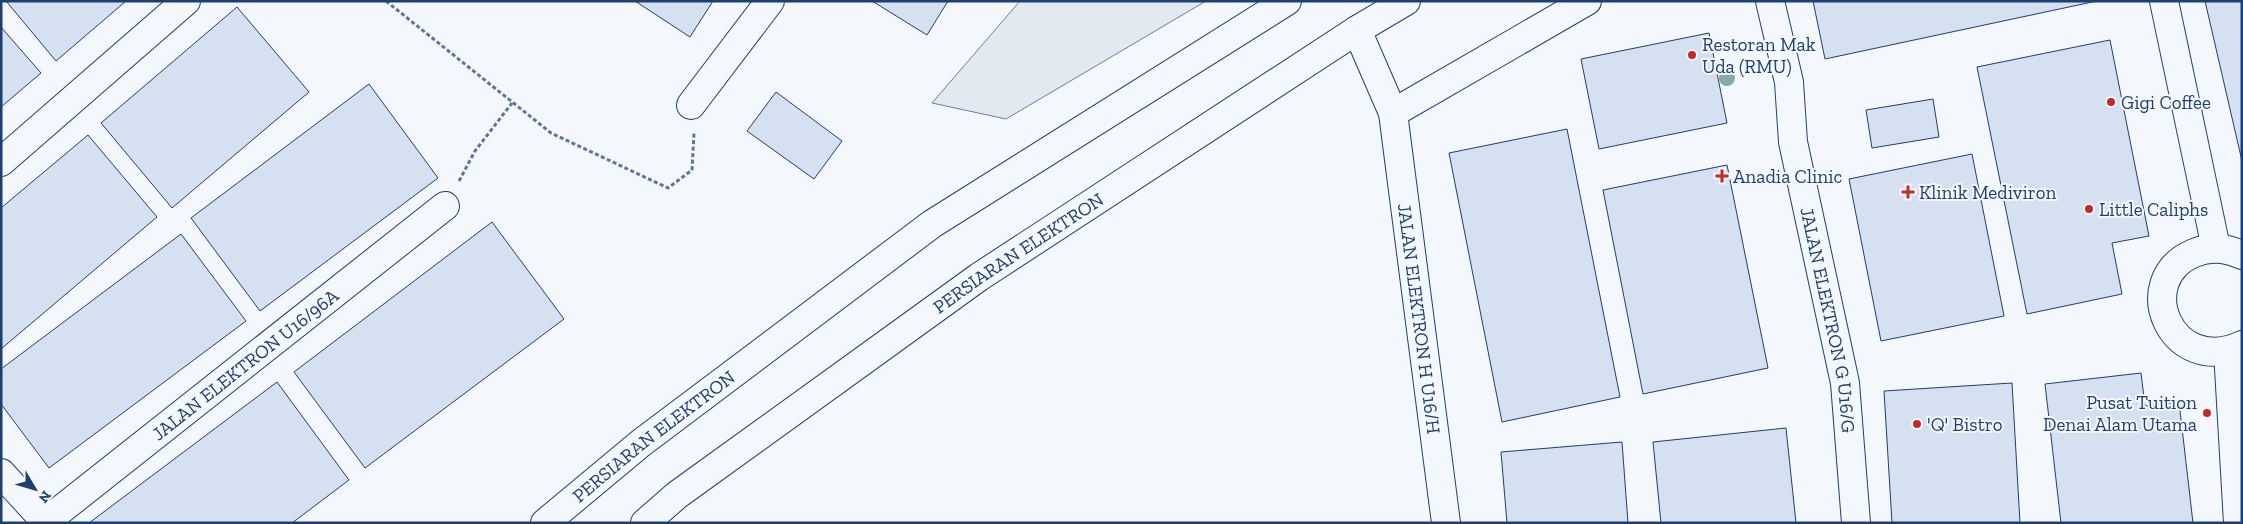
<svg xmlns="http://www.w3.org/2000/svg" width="2243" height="524" font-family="'Zilla Slab',serif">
<rect width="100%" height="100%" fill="#f4f7fb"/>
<path fill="#e3e9f0" stroke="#687fa3" d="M1020 1H1206L1006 119 932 103Z"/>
<path fill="#d5e0f0" stroke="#1d3f73" d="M6 1H126L56 61Z
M635 1H713L690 37Z
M872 1H948L927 35Z
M1813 1H2097L1825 59Z
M2205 1H2242V161Z
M237 7 309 92 172 208 101 123Z
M1 27 41 73 1 107Z
M1709 33 1727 123 1599 149 1581 59Z
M2110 40 2149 236 2112 243 2122 294 2027 314 1977 67Z
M369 84 438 178 260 311 191 218Z
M776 92 842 141 814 179 747 131Z
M1933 99 1939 137 1872 148 1866 110Z
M1567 129 1620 397 1502 422 1449 153Z
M88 135 157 217 1 349V208Z
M1972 154 2004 316 1881 341 1849 179Z
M1727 165 1768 368 1643 394 1603 190Z
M492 222 564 319 365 468 294 372Z
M181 234 246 321 49 468 1 404V369Z
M2141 373 2145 406 2179 402 2193 523H2061L2045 384Z
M277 382 349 480 292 523H89Z
M2012 383 2020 523H1892L1884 391Z
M1786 428 1796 523H1661L1653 442Z
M1622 442 1628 523H1507L1501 452Z"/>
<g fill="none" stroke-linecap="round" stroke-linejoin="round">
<g stroke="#1d3f73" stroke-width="30">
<g id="minor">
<path id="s1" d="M1770 1 1789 82 1793 142 1845 383 1856 523"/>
<path d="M2164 1 2216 248"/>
<path id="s2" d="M1357 30 1393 113 1446 523"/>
<path d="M691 105 770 1"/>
<path d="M1393 113 1587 1"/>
<path d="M1 162 186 1"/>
<path d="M2242 255C2226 248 2211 246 2194 253 2130 280 2171 378 2242 345"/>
<path d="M2228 351 2238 523"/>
<path d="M1 473 45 521"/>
<path id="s3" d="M44 523 445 206"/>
</g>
</g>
<g stroke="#1d3f73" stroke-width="30">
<g id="major">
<path id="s4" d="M545 523 641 443 932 224 1287 1"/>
<path id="s5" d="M645 523 677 495 979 277 1357 30 1406 1"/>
</g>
</g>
<path stroke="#5e769c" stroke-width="3" stroke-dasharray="4 2.5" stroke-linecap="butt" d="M386 1 551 133 668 188 692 170 694 133
M459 181 475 151 512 103"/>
<use href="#minor" stroke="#f4f7fb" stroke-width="28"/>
<use href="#major" stroke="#f4f7fb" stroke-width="28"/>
</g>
<circle fill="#86aba6" cx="1727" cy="78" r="8"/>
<g fill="#c62828" stroke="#f4f7fb" stroke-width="2">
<circle cx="1692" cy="55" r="5"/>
<circle cx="2111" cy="102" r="5"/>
<path d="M1719.5 168.5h5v5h5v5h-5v5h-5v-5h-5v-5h5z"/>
<path d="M1905.5 184.5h5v5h5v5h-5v5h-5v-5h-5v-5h5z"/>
<circle cx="2089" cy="209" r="5"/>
<circle cx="2207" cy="413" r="5"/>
<circle cx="1917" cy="424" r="5"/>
</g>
<g text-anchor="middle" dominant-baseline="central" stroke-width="4" stroke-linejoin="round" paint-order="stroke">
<g font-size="19" fill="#1d3f73" stroke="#f4f7fb" text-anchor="start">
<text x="1702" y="44">Restoran Mak<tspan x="1702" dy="22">Uda (RMU)</tspan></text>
<text x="2121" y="102">Gigi Coffee</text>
<text x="1733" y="176">Anadia Clinic</text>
<text x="1919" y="192">Klinik Mediviron</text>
<text x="2099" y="209">Little Caliphs</text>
<text x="2197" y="402" text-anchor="end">Pusat Tuition<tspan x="2197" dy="22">Denai Alam Utama</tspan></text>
<text x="1927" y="424">'Q' Bistro</text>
</g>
<g font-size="19" fill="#1d3f73" stroke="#f4f7fb">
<text stroke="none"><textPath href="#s5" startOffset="461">PERSIARAN ELEKTRON</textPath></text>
<text stroke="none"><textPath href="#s2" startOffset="298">JALAN ELEKTRON H U16/H</textPath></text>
<text stroke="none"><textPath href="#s1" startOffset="325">JALAN ELEKTRON G U16/G</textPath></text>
<text stroke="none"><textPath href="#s3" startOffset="256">JALAN ELEKTRON U16/96A</textPath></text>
<text stroke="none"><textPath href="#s4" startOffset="139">PERSIARAN ELEKTRON</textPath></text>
</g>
</g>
<rect width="2243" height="524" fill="none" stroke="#1d3f73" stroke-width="5"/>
<g transform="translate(35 489) rotate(128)" stroke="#f4f7fb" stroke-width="4" paint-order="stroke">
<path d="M0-4L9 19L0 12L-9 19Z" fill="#1d3f73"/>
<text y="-8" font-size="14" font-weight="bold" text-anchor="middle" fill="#1d3f73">N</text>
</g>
</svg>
